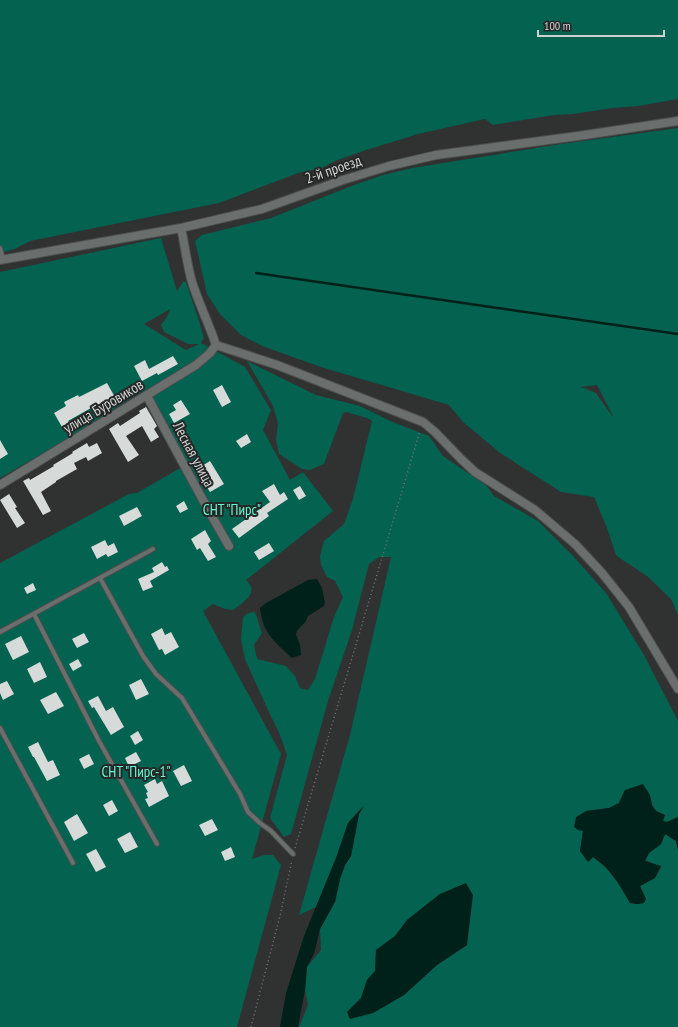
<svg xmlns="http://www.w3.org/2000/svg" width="678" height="1027" font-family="'PT Sans Narrow',sans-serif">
<rect width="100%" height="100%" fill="#2f3231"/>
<path fill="#046250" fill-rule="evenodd" d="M0 0H678V99L638 106 612 108 573 114 554 115 493 125 485 119 418 134 363 151 335 161 322 168 298 173 219 203 30 241 15 249 0 253Z
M678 128V615L671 599 647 576 621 559 616 555 607 528 594 497 561 492 522 467 499 452 463 422 449 405 321 367 262 346 241 335 220 314 207 294 195 241 202 235 271 218 354 185 383 175 412 168 561 144ZM597 385 613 416V417L596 393 581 387Z
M161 238 177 291 183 282H186L199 321 204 338 201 343 245 367 271 410 263 430 290 480 303 472 333 511 246 580C260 592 244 602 233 610L225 609 213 604 203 611 281 754 252 859 264 855H273L281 865 237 1027H0V563L129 494 137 493 182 467 141 392 57 445 0 478V272ZM170 309 167 317 161 325 164 332 188 344H199L186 350 144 324Z
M247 361 316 395 360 406 390 421 429 436 443 456 487 486 494 496 538 521 573 556 606 593 644 655 678 721V817L667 822 663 821 665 815C653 810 652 807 650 795L625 790 619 803 609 808 586 811 580 851 589 862 593 857C611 870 619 883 630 903L637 904 644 903 640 886 655 878 661 867 645 860 649 853 661 844 665 834 676 841 678 850V1027H299L308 1005 305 990 307 967 321 950 320 929 335 901 340 879 345 865 351 856 359 814 362 807 348 823 336 858 316 907 299 915 350 735 391 557H379L369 564 352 630 328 701 291 834 284 837 270 818 287 755 280 735 267 708 245 659 241 639 243 617 248 613 255 612 262 633 254 645 257 659 286 666 295 676 300 688 308 690 315 679 334 617 343 597 335 581 327 577 321 565 320 556 324 541 344 524 353 499 372 421 367 418 346 412 343 413 324 464 310 470 302 469 279 454 276 440 278 423 273 406ZM466 884 467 945 437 965 404 995 373 1013 347 1012 361 998 367 980 375 971 376 950 395 936 407 920 440 894Z"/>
<path fill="#002119" d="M317 579 322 588 325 603 324 606 308 616 306 621 297 631 296 634 300 645 301 655 292 658C274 641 263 634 260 608L266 603 308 580Z
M643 784 650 795 652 805 656 811 665 815 663 821 667 822 678 817V850L676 841 665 834 661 844 649 853 645 861 661 866 655 878 640 886 646 899 644 903 637 904 630 903C619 884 611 869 593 857L588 862 580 851 583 831 578 830 574 827 576 817 586 811 609 808 619 803 625 790Z
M364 806 359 814 351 856 345 865 340 879 335 902 320 929 314 954 307 967 305 990 298 1027H280L286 993 304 936 336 858 348 823Z
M466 883 473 895 467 945 437 965 404 995 373 1013 350 1019 347 1012 361 998 367 980 375 971 376 950 395 936 407 920 440 894Z"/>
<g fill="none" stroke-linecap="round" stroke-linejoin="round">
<path stroke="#002119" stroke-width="2.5" d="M256 273 678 334"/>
</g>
<path fill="#d6dad9" d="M173 356 178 364 158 375 157 373 142 381 134 366 145 360 149 369Z
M107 383 116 399 100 407 102 411 95 415 91 408 68 421 69 422 62 427 54 413 66 406 64 402 78 395 79 397Z
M222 385 231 402 222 407 213 390Z
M181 400 190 414 174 423 169 414 176 410 173 405Z
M146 407 157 426 154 429 159 437 151 442 142 426 126 436 139 455 128 462 109 429 118 423 120 426 140 413 139 411Z
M247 434 251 442 241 448 236 441Z
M0 440 8 454 0 459Z
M87 443 89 447 97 443 102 453 88 461 86 457 74 463 77 469 56 481V482L41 492 51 511 43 515 23 481 29 478 30 480 54 466 53 465 73 453 72 452Z
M210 461 224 484 210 492 205 484 211 480 202 466Z
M274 484 280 495 284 492 288 499 267 513 269 516 239 538 232 529 270 502 262 491Z
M300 486 306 496 299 500 293 490Z
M9 494 17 507 15 508 25 523 17 528 0 500Z
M184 501 188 509 180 513 176 506Z
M137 507 142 516 124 526 119 516Z
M205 530 211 541 208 544 216 557 208 561 200 548 197 550 191 539Z
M105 540 108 546 114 543 118 552 108 557 106 554 97 559 91 547Z
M269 543 274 551 259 560 254 552Z
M162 562 165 567 167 566 169 570 150 581 153 587 143 591 138 579 154 572 152 568Z
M33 583 36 590 27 594 24 588Z
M162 628 165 635 171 632 179 647 165 655 162 649 159 650 151 634Z
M84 633 89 642 77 648 72 639Z
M21 636 29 652 13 660 5 644Z
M78 659 82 666 73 671 69 664Z
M40 662 47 677 34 683 27 669Z
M141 679 149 694 136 700 129 685Z
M7 681 14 694 3 700 0 693V684Z
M56 692 64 706 48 714 40 700Z
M98 696 106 711 113 707 124 727 111 735 94 707 92 708 88 701Z
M138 731 143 740 135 745 130 736Z
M38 742 48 762 53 760 60 775 47 781 34 757H33L28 747Z
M136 752 141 761 129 767 125 758Z
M89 754 94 764 84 769 79 759Z
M184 765 192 781 181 786 173 771Z
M155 779 157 784 162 781 169 796 149 807 145 799 148 798 146 793 148 792 144 785Z
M112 800 118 811 109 816 103 805Z
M77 814 88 833 74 841 64 822Z
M212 819 218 830 205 836 199 825Z
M130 832 138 847 125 853 117 839Z
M231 847 235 857 225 861 221 852Z
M96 849 106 867 96 872 86 854Z"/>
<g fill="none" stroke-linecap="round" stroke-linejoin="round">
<g stroke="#4b4e4d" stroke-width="6">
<path id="lane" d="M0 248 3 259
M100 578 143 656 156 674 182 698 240 794 248 812 260 823 271 831 293 854
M34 614 99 741 157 844
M0 632 153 549
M0 728 73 863"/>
</g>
<g stroke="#4b4e4d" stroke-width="10">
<path id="street" d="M181 228C185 246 187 265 192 282 199 304 209 324 216 345
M0 260 181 228 262 209 343 180 389 166 436 155 578 136 678 121
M216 345 277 365 423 422 435 432 461 459 475 472 535 510 575 544 602 573 629 607 678 689
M147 396C174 446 200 497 229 546
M0 485 196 365 210 353 216 345"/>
</g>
<path stroke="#747776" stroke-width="1.5" stroke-dasharray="1 3" stroke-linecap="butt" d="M295 848 420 431
M251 1027 280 916 292 860"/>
<use href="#lane" stroke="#6a6e6d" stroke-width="4"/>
<use href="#street" stroke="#6a6e6d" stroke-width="8"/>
</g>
<g text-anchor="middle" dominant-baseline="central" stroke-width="4" stroke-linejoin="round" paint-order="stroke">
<g font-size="15" fill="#d0d2d2" stroke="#252827">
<text transform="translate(333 169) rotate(-19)">2-й проезд</text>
<text transform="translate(103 406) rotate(-31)">улица Буровиков</text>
<text transform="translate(194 454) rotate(62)">Лесная улица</text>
</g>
<g font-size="15" fill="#65f8d5" stroke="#252827">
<text x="232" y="509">СНТ "Пирс"</text>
<text x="136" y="771">СНТ "Пирс-1"</text>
</g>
</g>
<path d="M538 30v6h126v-6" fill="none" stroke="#d0d2d2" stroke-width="2"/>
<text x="544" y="30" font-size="12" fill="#d0d2d2" stroke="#252827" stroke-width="3" paint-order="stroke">100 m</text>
</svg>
